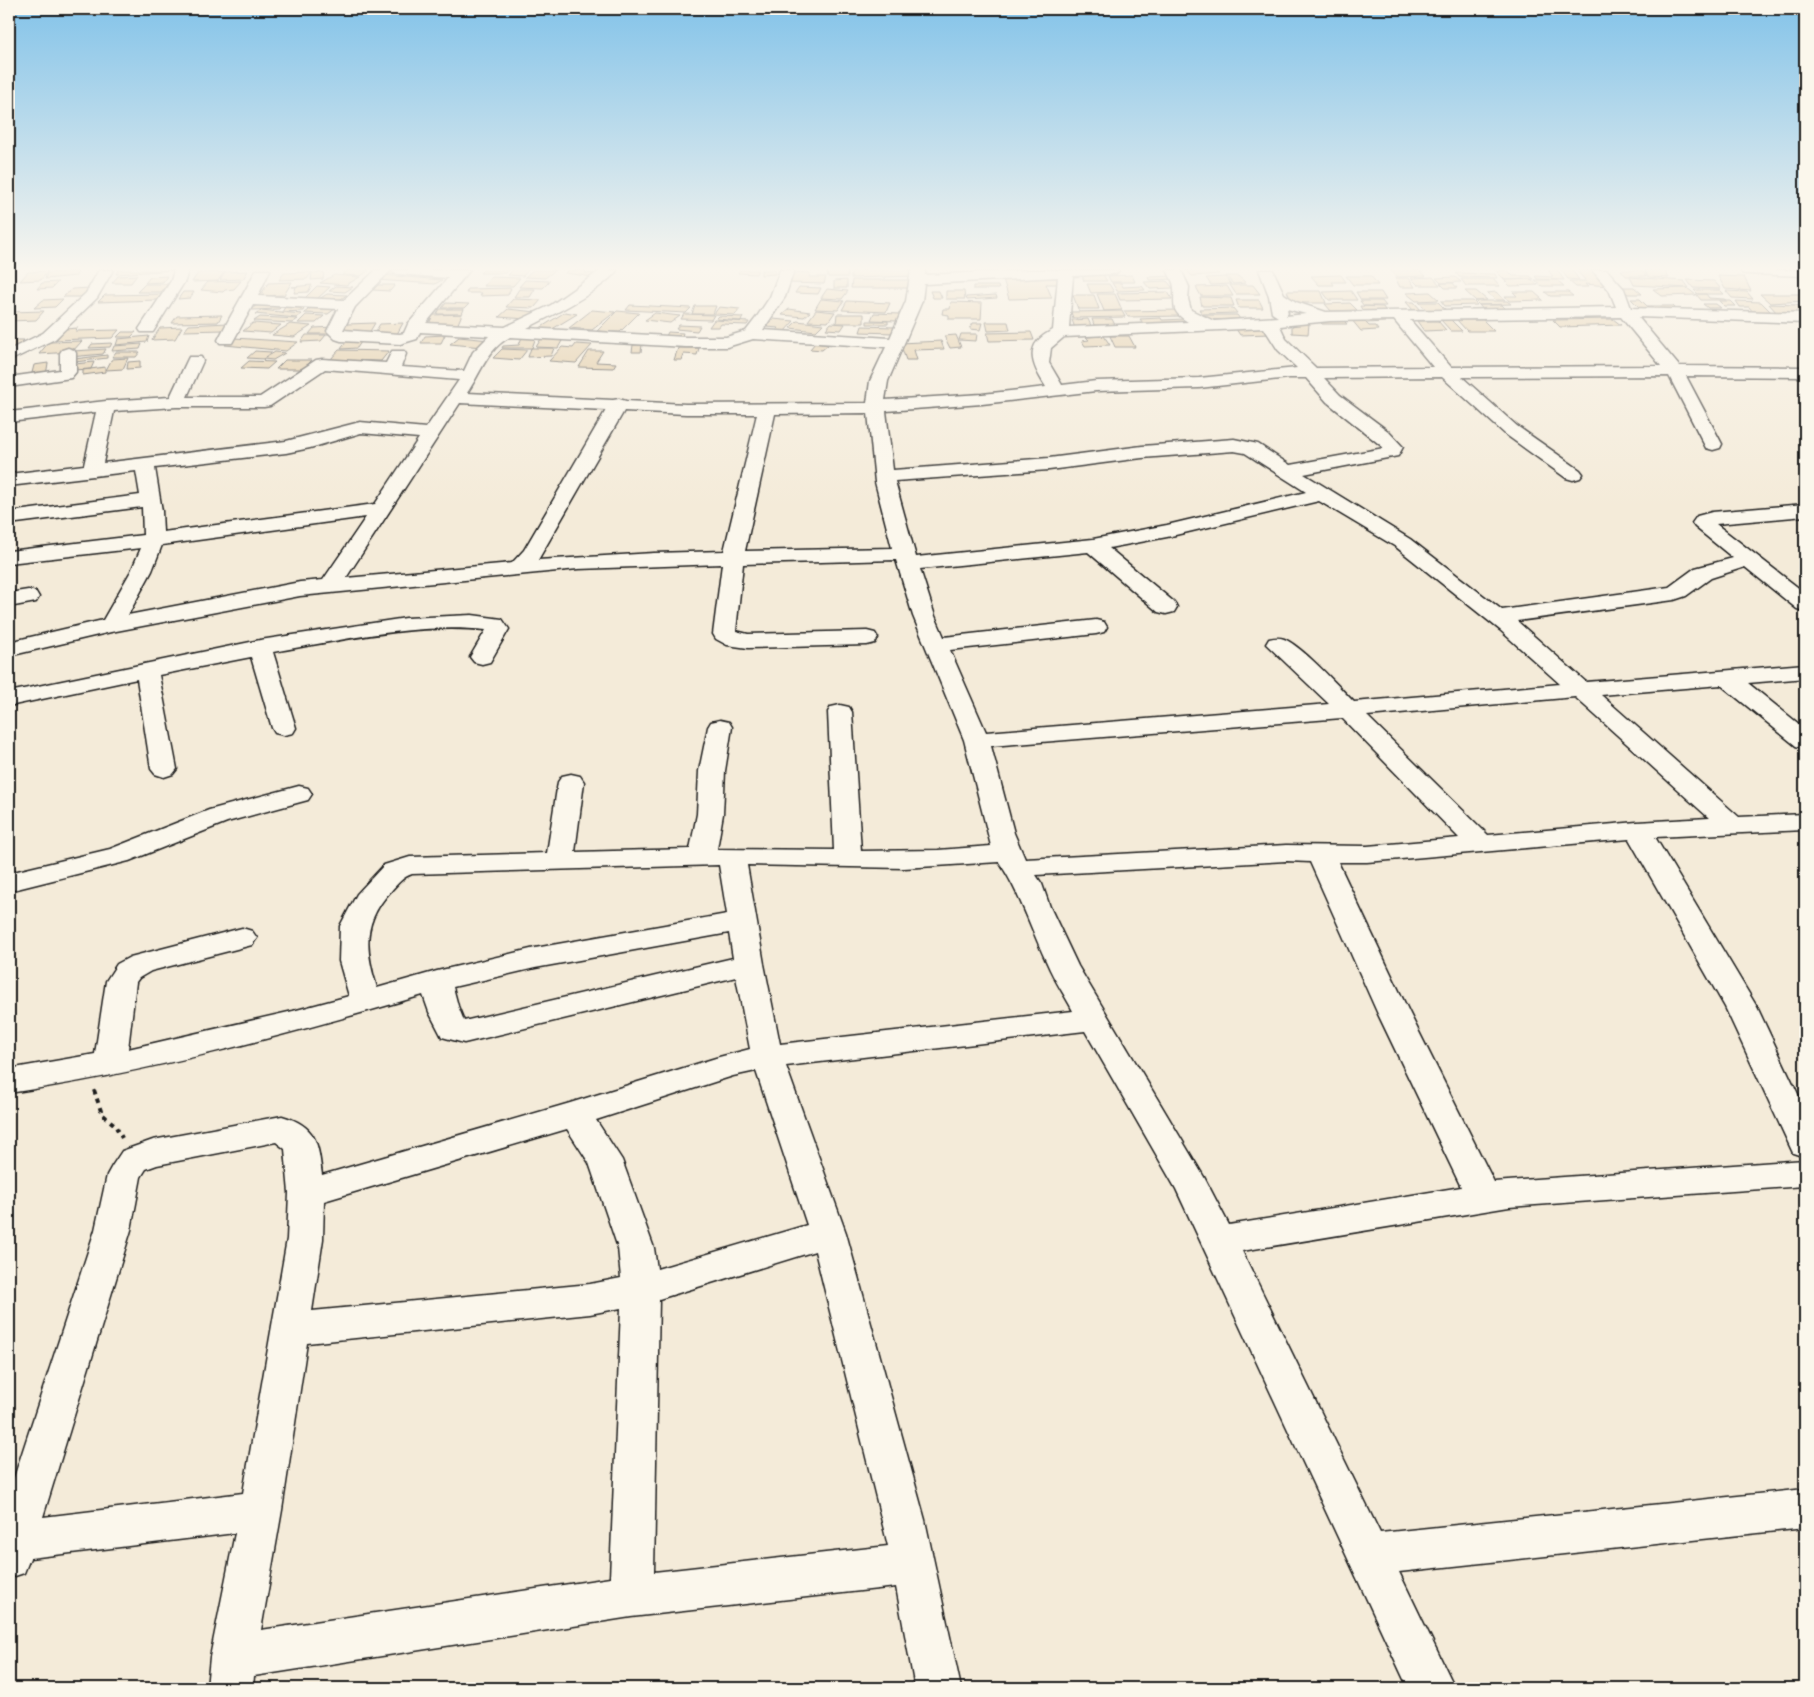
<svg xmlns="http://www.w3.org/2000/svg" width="1814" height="1697" font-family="'Indie Flower',sans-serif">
<rect width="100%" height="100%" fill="#f4ebd9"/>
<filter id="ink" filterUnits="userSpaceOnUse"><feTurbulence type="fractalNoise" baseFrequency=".02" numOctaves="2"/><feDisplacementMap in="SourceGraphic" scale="10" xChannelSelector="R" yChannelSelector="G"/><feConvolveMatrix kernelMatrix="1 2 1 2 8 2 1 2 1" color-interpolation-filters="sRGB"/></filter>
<g filter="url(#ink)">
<path fill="#d9bd8e" stroke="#1c1c1c" d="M118 270H174L116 274Z
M348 270H369L361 276 342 275Z
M386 270H390L445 275 439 279 381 273Z
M483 270H508L505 273H480Z
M513 270H528L523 276 508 275Z
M533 270H555L545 278 525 277Z
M568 270 586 271 585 273 596 274 593 277 565 273Z
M740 270H758L756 274 738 273Z
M761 270H775V274L761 275Z
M827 270H847L848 277H828Z
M881 270H914L915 276 851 278V271Z
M1186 270H1214L1219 274 1192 276Z
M1390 270H1419L1426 276 1398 277Z
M1507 270 1513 276H1530L1534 279 1505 280 1496 271Z
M1548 270H1557L1564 280 1537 279 1535 276 1553 277Z
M1561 270H1572L1579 280 1568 279Z
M1576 270H1591L1608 286 1585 284 1588 287H1576L1569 281H1586Z
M1621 270H1642L1647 276H1626Z
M1644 270H1664L1669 278 1649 277Z
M48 271 41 280 20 281 28 272Z
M78 271 76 276 45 279 47 273Z
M248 271 243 279 220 280 225 272Z
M224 272 218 281 192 282 198 273Z
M312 272 307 279 279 280 284 273Z
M324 272 323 279 311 280 312 273Z
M793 272 810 273 809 277H826L824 284 789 283Z
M1456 273 1495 274 1497 278 1459 277Z
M137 275 131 283H112L118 276Z
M334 275 360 277 346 285 320 283Z
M383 275 442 280 435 284 376 280Z
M1082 275H1103L1107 281H1084Z
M1132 275 1135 282H1111L1108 276Z
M1341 275 1346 282H1332L1334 285H1319L1311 276Z
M167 276 163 282 145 283 150 277Z
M1175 276 1177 279 1149 280 1148 277Z
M1226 276H1238L1246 283 1233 284Z
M1346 276H1371L1378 285H1353Z
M1718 276 1744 277 1751 291 1725 289Z
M491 277 520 278 513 286H484Z
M1225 277 1231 284 1211 285 1206 278Z
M1433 277 1440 285H1418L1411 278Z
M1455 277 1461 282 1441 283 1436 278Z
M1630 277 1684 281 1689 288 1634 285Z
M1057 278 1059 284H1046L1052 298 1009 299 1003 279Z
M1395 278H1409L1415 287H1400Z
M1461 279H1494L1500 286H1466Z
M1531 279 1538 285 1510 286 1504 280Z
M525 280 550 281 543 288 519 287Z
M847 280V288H834V281Z
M852 280H910V288H851Z
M1535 280H1557L1564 286H1542Z
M1687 280 1714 281 1721 289 1693 288Z
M17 281 9 295V296V282Z
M241 281 234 289 225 290 223 292 201 290 208 282Z
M1167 281 1173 288 1150 289 1144 282Z
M58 282 52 288 37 289 42 283Z
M292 282 284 295 260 296 268 283Z
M1112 283H1121L1123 287 1142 286 1145 290 1117 291Z
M1440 283H1453L1457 288H1445Z
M145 284H168L161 292H137Z
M1087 284H1109L1114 292 1091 293Z
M312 285 308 292 294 293 296 287H291Z
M378 285H395L390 291 373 290Z
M1230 285H1253L1260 294H1236Z
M317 286 330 287 317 299H304Z
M336 286 353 287 345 292 329 291Z
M973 286H998L999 289H973Z
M1227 286 1233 296H1201L1196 287Z
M799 287 821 288 818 294 795 293Z
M1620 287H1634L1642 294H1628Z
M91 288 83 297H63L72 289Z
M511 288 508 295 480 296 482 293H466L468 289Z
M1687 288 1696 295 1662 296 1653 289Z
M519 289H535L530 297H514Z
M827 289 848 291 842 299 821 298Z
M1694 290H1720L1724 294H1698Z
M930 291H939L942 298H933Z
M946 291H964L965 299H946Z
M1287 291H1321L1326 303H1292Z
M1351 291 1357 300H1329L1323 292Z
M1465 291H1476L1487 300 1476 301Z
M1726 291 1747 292 1753 299 1732 298Z
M183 292H194L190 298 178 299Z
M1168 292 1172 299 1120 300 1117 293Z
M1356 292H1381L1386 300H1361Z
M1430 292 1439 300 1416 301 1406 293Z
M1496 292 1505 300H1496L1487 293Z
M1513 292H1534L1543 300 1509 301 1505 296H1517Z
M1545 292H1568L1573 296H1550Z
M162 294 156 300 98 302 105 295Z
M327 294 347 295 336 302 316 301Z
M1097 294H1115L1122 310 1104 311Z
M1696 294H1706L1709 298 1724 299 1726 300H1701Z
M1760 294H1805V301L1770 303Z
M996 295 997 298 967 300 966 297Z
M1073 295H1094L1099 309H1078Z
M1200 297 1231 298 1234 306H1202Z
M63 299 55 307 34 308 43 300Z
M513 299 541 300 534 308 506 307Z
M821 299 844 301 838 310 815 309Z
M1631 299H1640L1647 306H1673L1676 309H1641Z
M1236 300H1259L1263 308H1239Z
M259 301H285L279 309 252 310Z
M847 301 890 303 886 312 842 310Z
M1360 301H1382L1386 306H1364Z
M1441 301H1473L1477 305 1445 306Z
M1475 301H1507L1511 304 1479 305Z
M1719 301H1731L1736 306H1724Z
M1736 301 1761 302 1772 313 1753 312 1749 307H1740Z
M951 302 982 303 981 319H949V315L942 314 943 309H950Z
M1406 302H1414L1421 310H1413Z
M1419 302H1438L1448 312 1429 313Z
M446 303 469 304 465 308H442Z
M1350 303 1357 310 1331 311 1325 304Z
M287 304H306L303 311 282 312Z
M316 304 339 306 328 314 304 313Z
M1703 304H1716L1721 308H1708Z
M1769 304 1797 305 1805 313H1777Z
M630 305 691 308 686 313 626 310Z
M1479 305H1502L1509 312 1486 313Z
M695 306H716L713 314H692Z
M1360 306 1383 307 1387 313H1364Z
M719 307 740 309 735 315 714 314Z
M1233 308 1237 313 1203 314 1199 309Z
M440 309H464L462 314H437Z
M508 309 536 312 526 319 499 317Z
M789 309 810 312 804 317 782 315Z
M261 310 302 314 296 318 255 314Z
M592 310 615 312 592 330 569 328Z
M816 310 835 312 828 322 808 321Z
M1178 310 1181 316 1128 317 1124 311Z
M44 311 36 320 9 321V314L11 312Z
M617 311 639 313 620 332 597 331Z
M1122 311 1125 317 1073 318 1071 312Z
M565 312 577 314 549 331 537 330Z
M655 313 680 316 670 323 645 320Z
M874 313 900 314 897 321 871 320Z
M462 314 457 326H428L433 315Z
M684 314 714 315 711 320 681 319Z
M837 314H864V323H836Z
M222 315 218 322 172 323 177 316Z
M306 315 324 316 316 323H298Z
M1202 315H1237L1240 319 1204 320Z
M719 316 743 317 741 321 716 319Z
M260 317 298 319 292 323 254 321Z
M1161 318 1162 320 1185 319 1189 324 1145 326 1140 319Z
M773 319 794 321 784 332H775L779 328 766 327Z
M1088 319 1092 328H1075L1072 320Z
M1092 319H1112L1115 325H1094Z
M1351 319H1382L1385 322 1366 323 1369 326H1375L1378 330 1361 331Z
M1440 319H1450L1462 331H1451Z
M1613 319 1621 325 1560 327 1553 320Z
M714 320 749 322 747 325 721 324 719 327H709Z
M1319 320H1343L1347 324H1322Z
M1457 320H1483L1494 331H1467Z
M797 321 823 324 816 331 790 328Z
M867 321H888V324H867Z
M1417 321H1438L1446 330 1424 331Z
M986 322H1008L1010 330 988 331Z
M228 323 224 330 184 331 189 325Z
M253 323 281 325 271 333 243 331Z
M375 323 369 333H341L347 324Z
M403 323 397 334H374L380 324Z
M831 323 845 324 841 330 826 329Z
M973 323H982L980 330 970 329Z
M1292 323 1309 324 1308 334 1292 333Z
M290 324 311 326 294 337 272 335Z
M679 325 700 326 697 331 676 329Z
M1266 325 1271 334 1240 335 1234 326Z
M862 326 894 327 893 333 860 332Z
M182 327 175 339 152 340 160 328Z
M334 327 329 334H309L314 328Z
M78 328 75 331 119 330 112 338 56 340 65 329Z
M122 332H136L131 337H117Z
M668 332 683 333 682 336H666Z
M1031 332 1034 340 989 341 987 333Z
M961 334H977L976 341 959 340Z
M306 335H326L321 341 301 342Z
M445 335 441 343H421L425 336Z
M956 335 961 347 950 348 944 336Z
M149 336 147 342 116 345 118 339Z
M1104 336 1110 345 1085 346 1082 341 1089 340 1086 337Z
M1110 336H1129L1135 347H1115Z
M459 337 490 340 482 347 450 344Z
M522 337H536L532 348H502L503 346 519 345Z
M234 338 298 342 286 351 225 345Z
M348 339H363L357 348 341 349Z
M541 339H563L558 348 536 347Z
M9 340H24L16 348H9Z
M82 341 72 352 39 354 49 342Z
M941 341 944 349 914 350 917 360H906L900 343Z
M112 343 110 347 89 348 92 344Z
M815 343 828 345 822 350 810 349Z
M142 344 140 349 112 351 114 346Z
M576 344 592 345 576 363 549 361 562 347 573 348Z
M633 345H642L641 352H632Z
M531 348H554L551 356 528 357Z
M678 348H699L697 355 684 354 682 360H674Z
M106 349 103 354 70 357 73 351Z
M502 349 527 350 519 360 493 358Z
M339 350 389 351 381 361 330 360Z
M255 351 272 352 264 359 247 358Z
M589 351H603L596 362 616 363 613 368 579 367Z
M116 352H140L136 357H112Z
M275 352 285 353 273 360 263 359Z
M107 355V358L75 362V359Z
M128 358 123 369 106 370 112 359Z
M285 360H312L303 369H276Z
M140 361V368L127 369 128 362Z
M249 361 275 362 267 369 241 368Z
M94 362 91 369 72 370 75 364Z
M48 363 46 375 31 377 34 365Z
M105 367V372L83 375V370Z"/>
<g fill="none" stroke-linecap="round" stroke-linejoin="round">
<g stroke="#1c1c1c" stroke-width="3">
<path id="minor" d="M99 270H113L97 298 55 339 9 361V350L43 333 86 293Z
M174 270H188L185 281 153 332H141L139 329 171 281Z
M256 270H270L258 296 344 300 376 270H391L355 307 343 330 400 334 404 333 408 324 448 278 399 274 394 273 392 270H470L426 323 505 327 551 305 601 270H617C605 289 549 317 527 328L686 337H726L746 331 756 318 770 297 780 270H794L785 297 763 330 890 338 906 301 911 270H925V275L1030 270H1119L1117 273 1112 274 1073 276 1069 327 1188 322C1170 310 1175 307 1174 288 1174 282 1169 275 1167 270H1181L1189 287 1188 299 1191 310 1214 321 1278 317 1272 313 1269 296 1259 270H1273L1284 294 1296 302 1326 312 1616 307 1609 290 1592 270H1607L1624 289 1631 308 1805 313V323L1638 317 1679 366 1805 367V377L1686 376 1722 444 1720 448 1713 450 1706 448 1669 376 1462 377 1517 426 1580 470 1583 474 1580 478 1573 480 1566 478 1505 434 1442 377 1324 378 1340 395 1388 431 1403 447 1398 456 1304 474 1410 539 1502 610 1669 587 1695 568 1733 558 1695 527 1692 523 1697 516 1712 512 1805 504V516L1716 524 1805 593V611L1797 609 1745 567 1711 578 1686 596 1674 600 1517 621 1586 682 1805 664V678L1748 683 1805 729V749L1796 746 1721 685 1601 695 1739 817 1805 814V830L1655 837 1757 1007 1805 1109V1157L1793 1153 1725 1007 1629 839 1367 862H1338L1409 1012 1494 1182 1805 1160V1186L1509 1207 1242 1251 1380 1533 1805 1489V1528L1399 1572 1455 1688H1408L1176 1189 1085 1031 786 1066 846 1233 925 1520 961 1688H915L896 1587 631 1617 254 1676 253 1688H207L210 1657 235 1533 30 1558 24 1573 9 1578V1493L95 1230 107 1175 112 1166 122 1151 153 1140 282 1116C317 1126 318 1143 322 1175L570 1103 719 1057 750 1049 736 977 464 1043 442 1037 429 1012 423 995C287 1035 149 1072 9 1093V1069L95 1054 106 981 117 964 130 957 242 928 252 931 257 938 252 945 151 971 139 978 136 982 128 1049 293 1011 349 996 339 961 340 926 357 894 384 865 410 857 547 853 558 782 562 776 571 774 580 776 584 782 575 852 690 849 697 814 699 771 708 727 711 722 720 720 729 722 732 727 725 771 723 814 717 849 834 850 828 712 831 707 840 705 849 707 852 712 861 851 938 850 991 846 964 740 913 616 896 560 743 564 736 631 748 634 867 631 875 633 878 638 875 643 867 645 748 648 727 645 716 639 713 634 722 564 578 569 300 596 111 632 9 656V642L103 620 131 571 141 548 9 563V551L143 535 142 507 9 524V512L140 495 136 471 9 486V474L84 465 96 412 9 422V412L106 401 170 397 187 361 189 357H201L203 361 187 397H260L316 360 322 359 386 363 392 351H404L406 354 401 367 464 371 473 352 489 336 420 332 417 339 400 344 341 341 335 339 327 331 338 309 253 305 232 343H220L218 340C230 316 244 294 256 270ZM1058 277 1053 330C1023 344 1031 364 1046 387L982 394 885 400 888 381 922 301 924 284ZM1287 309 1306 314 1286 316 1288 313ZM1621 317 1661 366 1451 367 1410 320ZM1394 320 1433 367 1316 368 1286 339 1280 326 1330 321ZM1264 328 1278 350 1297 368 1199 378 1096 381 1062 385 1049 363 1051 348 1064 337ZM510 337 686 347H727L753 339 886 347 870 381 867 403 686 404 626 401 619 399 613 400 467 393C481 373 487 349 510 337ZM325 369 459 380 426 428 360 422 286 441 103 463 114 411 176 407H264L270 406ZM1289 378H1306L1327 402 1384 448 1290 465 1258 444 1234 439 1142 446 1049 458 893 470 886 411 982 404 1096 391 1199 388ZM460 403 606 410 524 550 512 563 346 578ZM624 411 686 414H757L724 551 654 553 538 560ZM868 413 875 482 892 548 745 551 775 414ZM361 433 419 438 375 504 163 532 162 511 155 468 286 453 310 448ZM1234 451 1245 453 1306 492 1167 525 1093 539 916 557 895 481 1049 470 1142 458ZM1319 501 1396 547 1500 630 1560 684 1354 702C1338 686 1303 647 1284 639 1279 637 1274 638 1269 639L1266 644 1329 704 986 732 950 650 1096 634 1104 632 1107 627 1104 622 1096 620 944 637 935 616 920 569 1088 552 1158 612 1166 614 1174 612 1177 607 1174 602 1109 548 1167 537ZM366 517 323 580 300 582 128 615 152 571 162 545ZM1575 697 1709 818 1637 822 1488 835 1367 716ZM1342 718 1459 838 1367 846 1286 845 1025 859 1014 833 991 746ZM1286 861 1310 862 1377 1012 1461 1187 1229 1225 1204 1177 1078 966 1050 907 1042 884 1036 875ZM999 862C1020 893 1031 929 1047 963 1054 980 1065 995 1073 1011L780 1044 764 964 747 865 904 868ZM719 865 727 914 535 948 437 971 377 988C365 949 362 922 391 891 398 883 403 877 412 874ZM729 933 733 958 464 1021 458 1006 453 987 535 968ZM756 1071 807 1225 657 1269 654 1248 622 1160 596 1120 733 1076ZM567 1129 589 1163 618 1248 621 1278 590 1284 312 1311 323 1239 324 1201ZM276 1142 285 1149 289 1193 287 1239 243 1493 43 1517 131 1230 141 1177 146 1169 157 1165ZM815 1251 888 1546 654 1572 659 1299ZM621 1308 610 1578 261 1630 282 1510 307 1343 590 1314Z
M1740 270H1805V276L1747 274 1742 273Z
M68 348 74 350 76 353V372L71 378 9 387V377L60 370V353L62 350Z
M28 590 36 592 39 597 36 602 9 607V593Z
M472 615 502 619 509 629 490 662 482 664 474 662 470 657 486 630C415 623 343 640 273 652L296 728 293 733 284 735 275 733 272 728 251 657 159 675 177 769 173 774 164 777 155 774 151 769 137 679 9 706V692L260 640 406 618Z
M299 786 308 788 312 794 308 800 227 822 129 861 9 891V873L110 849 209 810Z"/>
</g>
<path stroke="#1c1c1c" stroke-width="4" stroke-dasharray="4.5 4.5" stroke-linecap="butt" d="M94 1090 102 1114 115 1125 122 1138"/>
<use href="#minor" fill="#fbf7ec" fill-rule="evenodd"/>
</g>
</g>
<linearGradient id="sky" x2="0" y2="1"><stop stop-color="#83c3e9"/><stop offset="0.53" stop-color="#faf6ee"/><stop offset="1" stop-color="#faf6ee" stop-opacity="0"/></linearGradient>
<rect width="1814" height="507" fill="url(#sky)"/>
<rect width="1814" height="1697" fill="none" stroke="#fbf7ec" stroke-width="30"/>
<rect x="15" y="15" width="1784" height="1667" fill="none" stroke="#1c1c1c" stroke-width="2" filter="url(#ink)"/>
</svg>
